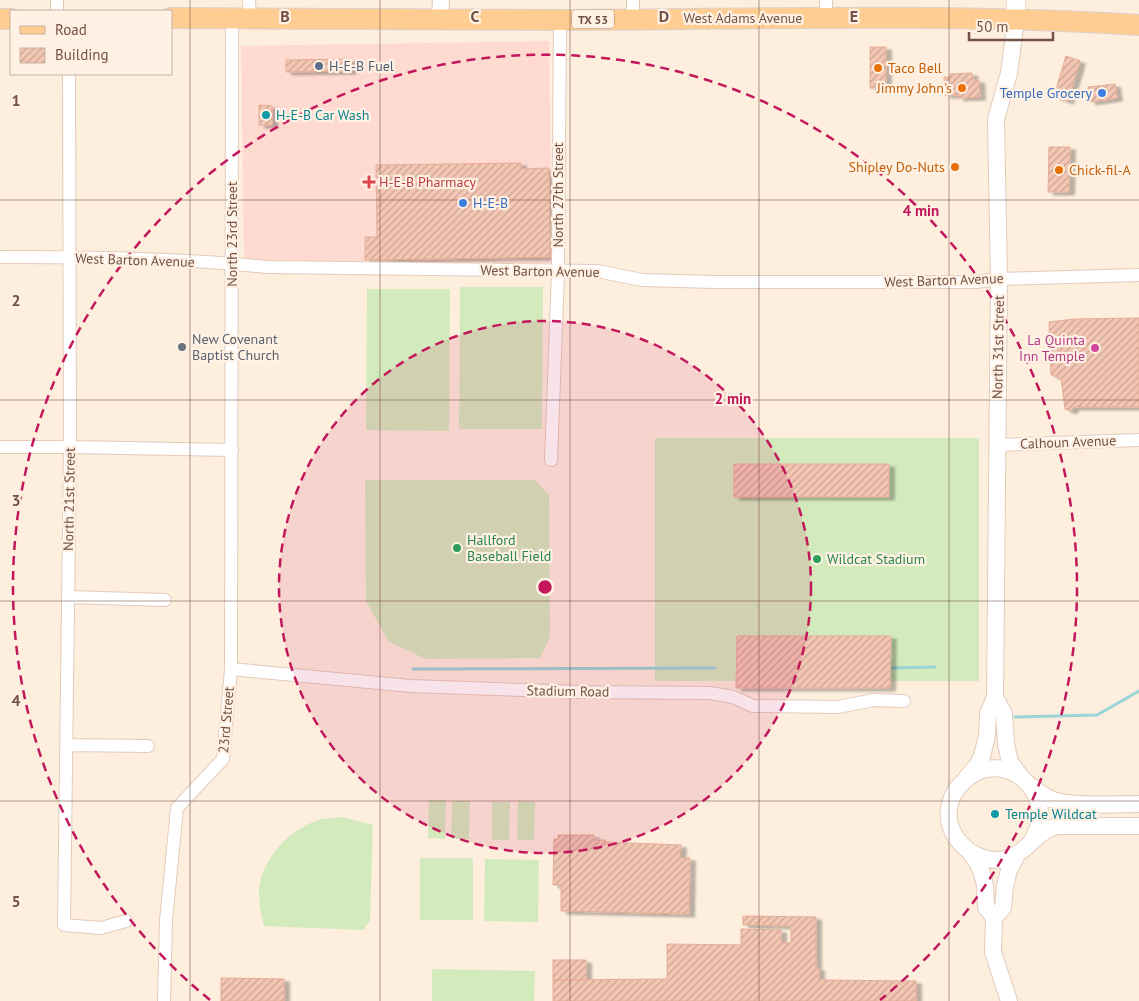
<svg xmlns="http://www.w3.org/2000/svg" width="1139" height="1001" font-family="'PT Sans',sans-serif">
<defs>
<pattern id="building-hatch" width="6" height="6" patternUnits="userSpaceOnUse" patternTransform="scale(1.25)"><rect width="6" height="6" fill="#f3c7b4"/><path d="M-1 1l2-2M0 6l6-6M5 7l2-2" fill="none" stroke="#c9a494"/></pattern>
<filter id="shadow"><feDropShadow dx="5.5" dy="3" stdDeviation="1" flood-color="#0004"/></filter>
</defs>
<rect width="100%" height="100%" fill="#fdeedd"/>
<path fill="#fedad0" d="M549 41 552 263 398 265 375 261 244 262 241 46Z"/>
<path fill="#d3eabc" d="M460 287H543L542 429H459Z
M367 289H450L449 431 366 430Z
M655 438H979V681H655Z
M365 480H535L549 495 550 637 540 658 426 659 389 642 366 601Z
M429 800H446L445 839 428 838Z
M452 801H470L469 839H451Z
M518 801 535 802 534 840H517Z
M492 802H510L509 840H492Z
M342 817 373 825 370 921 363 930 264 926C261 913 257 897 260 883 266 854 293 826 323 819 329 818 336 818 342 817Z
M420 858H473V920H420Z
M485 859 539 860 538 922 484 921Z
M432 969 535 971 534 1001H432Z"/>
<g fill="none" stroke-linecap="round" stroke-linejoin="round">
<path stroke="#98d4d8" stroke-width="3" d="M892 668 935 667
M413 669 715 668
M1015 717 1097 715 1139 691"/>
</g>
<path fill="url(#building-hatch)" stroke="#e6ac94" filter="url(#shadow)" d="M870 47H886V88H870Z
M1066 56 1080 61 1068 101 1054 96Z
M351 59V71L286 72V60Z
M972 73 973 80H979L980 97 958 98 959 95H945L944 77H950V74Z
M1115 84 1117 98 1090 102 1088 87Z
M259 105 272 106V125H259Z
M1049 147H1070L1069 192H1048Z
M521 163V169L549 168 550 257 365 260V237H377L376 165Z
M1139 318V407H1074L1071 411 1065 409 1061 378 1051 375 1049 322 1075 319Z
M734 464H889V497H734Z
M737 636H891L890 688H736Z
M558 835H594V840H605V842L681 845 680 858H690L689 914 561 911V885H553L554 839H558Z
M743 916 816 917V968H819V980L916 981V1001H553V980L667 979V944L741 945V929L781 930V943H791V926L743 925Z
M553 960H586V980H553Z
M221 978 284 979V1001H221Z"/>
<g fill="none" stroke-linecap="round" stroke-linejoin="round">
<g stroke="#e3cbbc" stroke-width="14">
<path id="minor" d="M57 0V11
M249 0 250 18
M633 0V19
M826 0V18
M69 74 70 447 64 925 101 928 126 921
M0 257C89 257 179 258 267 267L597 271 642 280 714 282H976L999 279 1139 275
M997 445 1139 440
M0 447H70L232 450
M551 460 558 271 560 20
M68 597 165 600
M231 669 411 686 582 692 710 693 733 697 753 706 838 707 874 700 904 701
M67 745 148 746
M164 1001 166 920 177 808 223 759 231 669 232 18"/>
</g>
<g stroke="#e3cbbc" stroke-width="18">
<path id="tertiary" d="M440 18 441 0
M995 697 1004 714 1006 744 1010 762 1021 777
M967 777 977 766 982 756 987 736 988 714 995 697 999 279 996 119 1009 73 1016 20
M1033 787C1040 793 1047 799 1056 801 1078 807 1116 804 1139 804
M1032 840C1062 792 1000 743 962 783 951 793 946 810 950 825 959 853 993 871 1020 852 1034 842 1037 833 1056 826H1139
M970 852 978 864 982 873 985 885 986 907 994 918 993 952 1009 1001
M994 918 1003 908 1005 886 1009 870 1018 853"/>
</g>
<g stroke="#e8cbb9" stroke-width="19">
<path id="secondary" d="M1016 20V0"/>
</g>
<g stroke="#dbd2cf" stroke-width="22">
<path id="primary" d="M171 18C301 18 431 20 560 20 753 19 947 13 1139 25
M0 19H11"/>
</g>
<use href="#minor" stroke="#fff" stroke-width="12"/>
<use href="#tertiary" stroke="#fff" stroke-width="16"/>
<use href="#secondary" stroke="#fff" stroke-width="18"/>
<use href="#primary" stroke="#ffcd92" stroke-width="20"/>
</g>
<path fill="none" stroke="#735145" stroke-width="1" stroke-opacity="0.55" d="M190 0V1001M380 0V1001M570 0V1001M759 0V1001M949 0V1001M0 200H1139M0 400H1139M0 601H1139M0 801H1139"/>
<circle cx="545" cy="587" r="266" fill="#c2185b" fill-opacity=".12"/>
<g fill="none" stroke="#c2185b" stroke-width="2.5" stroke-dasharray="9 6">
<circle cx="545" cy="587" r="266"/>
<path d="M210 1000A532 532 0 1 1 880 1000"/>
</g>
<circle fill="#5c6f8a" stroke="#fff2e4" stroke-width="2" cx="319" cy="66" r="5"/>
<g fill="#e8710a" stroke="#fff2e4" stroke-width="2">
<circle cx="878" cy="68" r="5"/>
<circle cx="962" cy="88" r="5"/>
<circle cx="955" cy="167" r="5"/>
<circle cx="1059" cy="170" r="5"/>
</g>
<g fill="#3f7fe0" stroke="#fff2e4" stroke-width="2">
<circle cx="1102" cy="93" r="5"/>
<circle cx="463" cy="203" r="5"/>
</g>
<g fill="#0f9aa8" stroke="#fff2e4" stroke-width="2">
<circle cx="266" cy="115" r="5"/>
<circle cx="995" cy="814" r="5"/>
</g>
<path fill="#e0444e" stroke="#fff2e4" stroke-width="2" d="M366.5 174.5h5v5h5v5h-5v5h-5v-5h-5v-5h5z"/>
<circle fill="#6b7280" stroke="#fff2e4" stroke-width="2" cx="182" cy="347" r="5"/>
<circle fill="#d1479c" stroke="#fff2e4" stroke-width="2" cx="1095" cy="348" r="5"/>
<g fill="#2e9e5b" stroke="#fff2e4" stroke-width="2">
<circle cx="457" cy="548" r="5"/>
<circle cx="817" cy="559" r="5"/>
</g>
<g text-anchor="middle" dominant-baseline="central" stroke-width="4.5" stroke-linejoin="round" paint-order="stroke">
<rect fill="#fff2e4" stroke="#9d8175" stroke-width="1" x="572" y="9.5" width="42" height="19" rx="4"/>
<g font-size="12" font-weight="bold" fill="#735145">
<text x="593" y="19">TX 53</text>
</g>
<g font-size="14" fill="#735145" stroke="#fff2e4">
<text x="743" y="18">West Adams Avenue</text>
<text transform="translate(558 195) rotate(-90)">North 27th Street</text>
<text transform="translate(232 234) rotate(-90)">North 23rd Street</text>
<text transform="translate(135 260) rotate(2)">West Barton Avenue</text>
<text transform="translate(540 271) rotate(1)">West Barton Avenue</text>
<text transform="translate(944 280) rotate(-2)">West Barton Avenue</text>
<text transform="translate(998 347) rotate(-89)">North 31st Street</text>
<text transform="translate(1068 442) rotate(-2)">Calhoun Avenue</text>
<text transform="translate(69 499) rotate(-89)">North 21st Street</text>
<text transform="translate(568 691) rotate(1)">Stadium Road</text>
<text transform="translate(226 720) rotate(-85)">23rd Street</text>
</g>
<g font-size="14" fill="#4e5e75" stroke="#fff2e4" text-anchor="start">
<text x="329" y="66">H-E-B Fuel</text>
</g>
<g font-size="14" fill="#c56008" stroke="#fff2e4" text-anchor="start">
<text x="888" y="68">Taco Bell</text>
<text x="952" y="88" text-anchor="end">Jimmy John's</text>
<text x="945" y="167" text-anchor="end">Shipley Do-Nuts</text>
<text x="1069" y="170">Chick-fil-A</text>
</g>
<g font-size="14" fill="#366cbe" stroke="#fff2e4" text-anchor="end">
<text x="1092" y="93">Temple Grocery</text>
<text x="473" y="203" text-anchor="start">H-E-B</text>
</g>
<g font-size="14" fill="#0d838f" stroke="#fff2e4" text-anchor="start">
<text x="276" y="115">H-E-B Car Wash</text>
<text x="1005" y="814">Temple Wildcat</text>
</g>
<g font-size="14" fill="#be3a42" stroke="#fff2e4" text-anchor="start">
<text x="379" y="182">H-E-B Pharmacy</text>
</g>
<g font-size="14" fill="#5b616d" stroke="#fff2e4" text-anchor="start">
<text x="192" y="339">New Covenant<tspan x="192" dy="16">Baptist Church</tspan></text>
</g>
<g font-size="14" fill="#b23c85" stroke="#fff2e4" text-anchor="end">
<text x="1085" y="340">La Quinta<tspan x="1085" dy="16">Inn Temple</tspan></text>
</g>
<g font-size="14" fill="#27864d" stroke="#fff2e4" text-anchor="start">
<text x="467" y="540">Hallford<tspan x="467" dy="16">Baseball Field</tspan></text>
<text x="827" y="559">Wildcat Stadium</text>
</g>
</g>
<g font-size="16" text-anchor="middle" font-weight="bold" fill="#735145" stroke="#fff2e4" stroke-width="4.5" stroke-linejoin="round" paint-order="stroke">
<text x="285" y="22">B</text>
<text x="475" y="22">C</text>
<text x="664" y="22">D</text>
<text x="854" y="22">E</text>
<text x="16" y="106">1</text>
<text x="16" y="306">2</text>
<text x="16" y="506">3</text>
<text x="16" y="706">4</text>
<text x="16" y="907">5</text>
</g>
<circle cx="545" cy="587" r="8" fill="#c2185b" stroke="#fff2e4" stroke-width="2.5"/>
<g font-size="15" text-anchor="middle" font-weight="bold" fill="#c2185b" stroke="#fff2e4" stroke-width="4.5" stroke-linejoin="round" paint-order="stroke">
<text x="921" y="216">4 min</text>
<text x="733" y="404">2 min</text>
</g>
<rect x="10" y="10" width="162" height="65" fill="#fff2e4" stroke="#c7b2a4"/>
<rect x="20" y="26" width="25" height="8" fill="#ffcd92" stroke="#c7b2a4"/>
<text x="55" y="35" font-size="15" fill="#735145">Road</text>
<rect x="20" y="48" width="25" height="15" fill="url(#building-hatch)" stroke="#c7b2a4"/>
<text x="55" y="60" font-size="15" fill="#735145">Building</text>
<path d="M969 32v8h84v-8" fill="none" stroke="#735145" stroke-width="2.5"/>
<text x="976" y="32" font-size="15" fill="#735145" stroke="#fff2e4" stroke-width="4" paint-order="stroke">50 m</text>
</svg>
